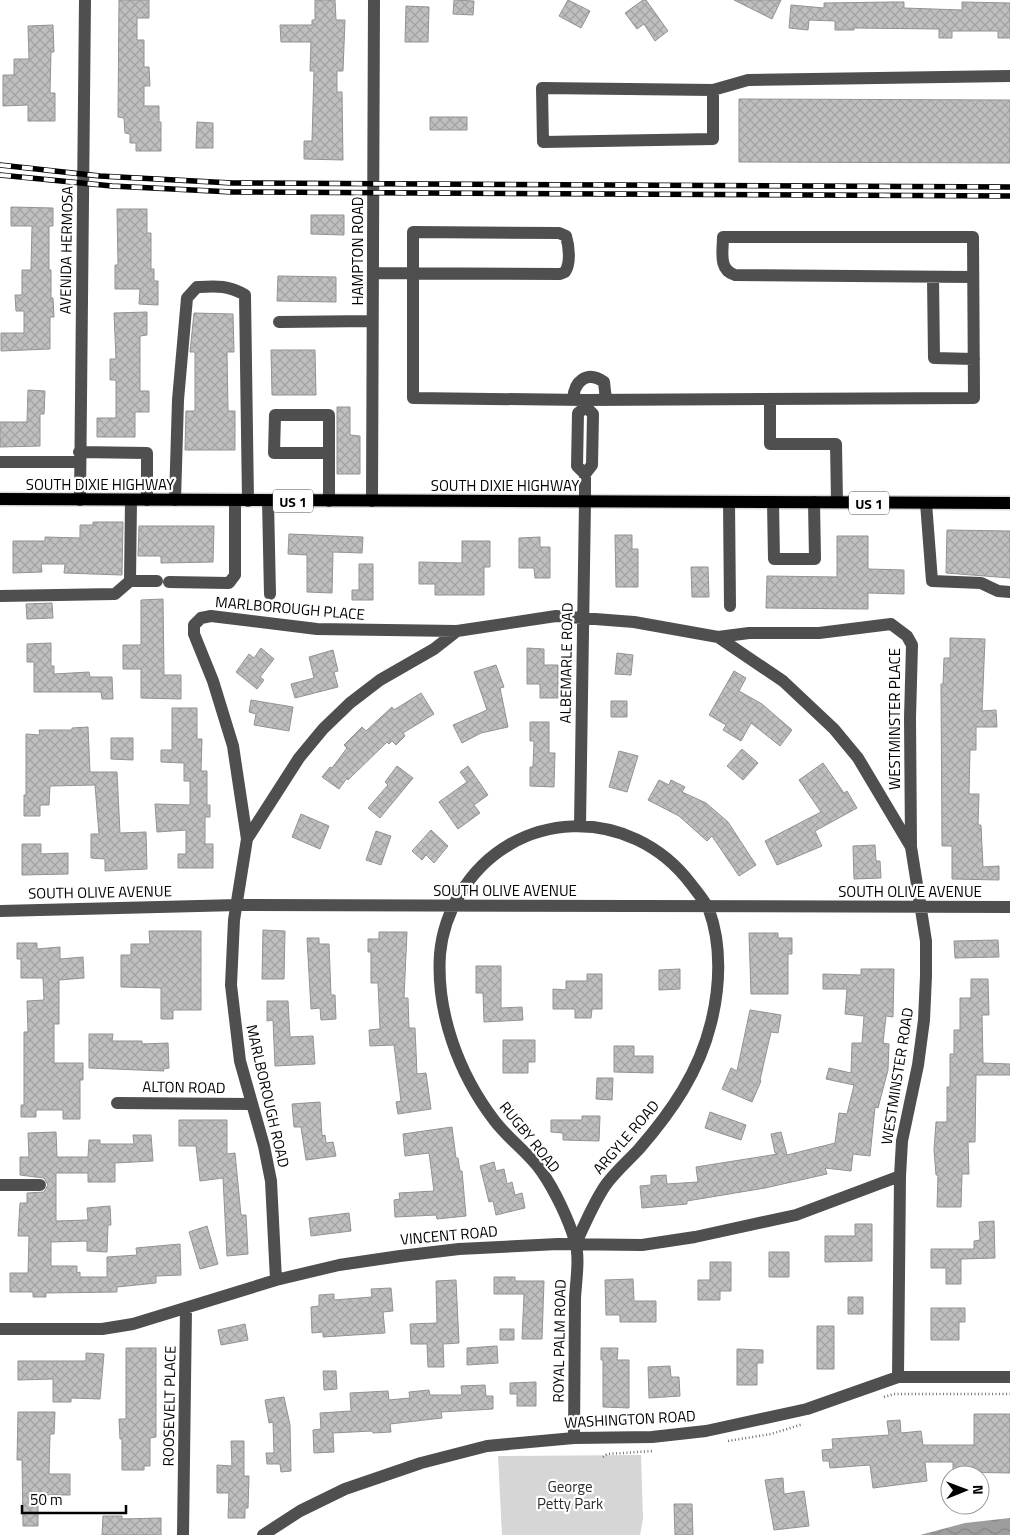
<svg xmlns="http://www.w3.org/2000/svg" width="1010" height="1535" font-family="'Titillium Web',sans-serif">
<defs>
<pattern id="water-waves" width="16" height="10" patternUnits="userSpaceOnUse" patternTransform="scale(1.25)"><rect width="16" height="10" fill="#9d9d9d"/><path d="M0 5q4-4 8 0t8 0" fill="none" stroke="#858585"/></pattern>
<pattern id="building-cross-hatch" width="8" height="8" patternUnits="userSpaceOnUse" patternTransform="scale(1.25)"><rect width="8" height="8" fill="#bfbfbf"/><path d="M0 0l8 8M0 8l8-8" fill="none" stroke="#a2a2a2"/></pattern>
</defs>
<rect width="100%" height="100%" fill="#fff"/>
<path fill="#d6d6d6" d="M641 1455 643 1519 640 1535H502L498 1456Z"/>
<path fill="url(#water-waves)" d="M1010 1518V1535H920L965 1523Z"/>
<path fill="url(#building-cross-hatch)" stroke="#939393" d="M119 0H149V18H137V40H144V67H149L150 86H144V106H159V122H161V151H136V143H130V134L125 133 124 118 118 117Z
M315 0H335L336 20H345L343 71H337V92H342L343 160 304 159V141H312L314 71H310L311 42H281L280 25H312V20H315Z
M454 0 474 1 473 15 453 14Z
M568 0 590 11 581 28 559 16Z
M643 0H646L668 31 655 41 644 24 637 29 625 13Z
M734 0H781L772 19Z
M893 2H904V8L962 10V2L1010 3V38H998V31H952V38H939V29L854 28V30H835V21L809 20 808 30 789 28 791 5 824 8V3Z
M406 6 429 7 428 42H405Z
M53 25 54 52H51L50 93H55V121H28V105L3 106V75H14V59H29L28 26Z
M739 99 1010 100V163L739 162Z
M430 117H467V130H430Z
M197 122 213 123V148H196Z
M11 207 53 208V226H49V270H51V298H53L54 317H50V349L1 351V333H24V311H16L15 295H22V270H31L32 226H11Z
M117 209H147V233H151V269H154V281H158V305L139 304 140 289H115V265H118Z
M311 215H344V235L311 234Z
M278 276 336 277V302L277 301Z
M147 312V335L140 336V391H149V412H135V437H97V418H116V380H110V359H116L114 313Z
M194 313 233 314 234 352H227L228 411H235V450H185L186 411H195V352H190Z
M271 350H315L316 395H272Z
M28 390 45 391 44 414H40V446L0 447V422H27Z
M337 407H350V435L360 436V474H337Z
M93 522H123L122 575 64 573 65 564H41L42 572 13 573V541H45V537L80 538V525H93Z
M139 526H214L213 562 161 563V556H138Z
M947 530 1010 531V578L946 573Z
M289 534 363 537 362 553 333 552 332 593 307 592V555L288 554Z
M615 535H632V549H638V587H616Z
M837 536H868V569L904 570V594L868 593V609L766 608 767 576 837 577Z
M540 537V547H550V578H535L534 568H519V538Z
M462 541H490V567H484V595H435V584H419V562L462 563Z
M359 564H373V600H352V590H359Z
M691 567H708L709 597H692Z
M163 599 164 675H181V699L141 698V669H123V645H141V600Z
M52 603 53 618 27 619 26 604Z
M950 638 985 639 982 711 996 710 997 727H976V750H970L969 794H979L978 825H981L983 867 999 866V880L952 879V846H942L941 684H943L944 658H950Z
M51 643V666H54V674L89 672 90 677H112L113 699H102L101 692H34V662H27V644Z
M261 648 274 659 260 677 264 680 257 689 236 672 249 654 254 658Z
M527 648 544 649V665H558V698H540V684H527Z
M333 650 338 671 334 672 338 687 295 698 291 684 314 678 309 657Z
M617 653 633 655 631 675 615 674Z
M496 665 504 687 500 688 508 727 481 733 462 743 453 725 487 710 474 672Z
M734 671 746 678 739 691 762 704 792 730 780 746 751 723 741 741 723 730 726 725 709 715Z
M421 693 434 714 403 733 405 736 396 745 392 741 389 744 387 742 348 780 347 778 339 789 322 777 330 767 332 768 347 748 344 745 362 727 366 731 392 707 394 710Z
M251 700 293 707 289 731 254 725 256 714 249 712Z
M611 701H627V717H611Z
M172 708H197V739H202L201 771H207V805H210V817H205V844H213V868H178V854H186V830L157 832 155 804 190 805V781H184V763L161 762V750H172Z
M530 722H549V753H555L554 787 530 786V767H533L534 741H530Z
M88 727 90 772H117L120 833 146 832 147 869 105 871V859L91 858V834H99L95 785 50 786 49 805H40V816H24V795H26V734L40 735 39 730H72V728Z
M111 738H133V760L111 759Z
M742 749 758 763 743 780 727 766Z
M619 751 638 756 627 792 609 787Z
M823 763 844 793 847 791 857 808 815 831 822 846 777 865 765 841 821 812 799 780Z
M397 766 413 778 380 818 368 808 388 785 385 782Z
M468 766 488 795 474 805 480 813 458 829 439 802 467 782 460 772Z
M659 780 669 785 671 780 685 787 682 792 706 803 728 822 756 865 739 876 712 836 707 841 679 816 648 800Z
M301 814 329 826 320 849 292 837Z
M431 830 448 846 434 863 426 855 422 860 412 851Z
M376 831 391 836 381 865 366 860Z
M22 844H41V854L68 853V874L22 875Z
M875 845 876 861H880L881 878 854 879 853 846Z
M263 930 285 931 284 979H262Z
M149 931H201V1010H173V1019H161V988L121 987V955H131V944H150Z
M379 932H407L404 998H408L409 1028H415L417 1074 426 1073 431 1109 398 1114 396 1102 401 1101 394 1045 370 1046 369 1030 380 1029 378 983H371V952H368V939H379Z
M749 933H778V938H792V954H788V994H751Z
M307 938H319V944H329L331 995H335L336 1019 321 1020 320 1008 311 1009Z
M998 940 999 957 955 958 954 941Z
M17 943H37V949L60 947V959L83 957 84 978 59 980V1024H54V1063H83V1080H80V1119H63V1110H36V1117H21V1105H24V1032H28L27 1001 44 1000 43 978H21V959H17Z
M476 966H501V1008L522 1007 523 1020 484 1022 483 993H476Z
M680 969V989L659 990V970Z
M861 969H894L893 1017 886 1016 883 1043 889 1044 888 1070 878 1108 875 1107 870 1156 853 1154 851 1171 825 1168 827 1174 765 1188 687 1201V1204L642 1208 640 1186 651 1185V1176L666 1175 667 1184 698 1182 696 1167 778 1154 775 1153 771 1134 781 1132 787 1155 835 1143 839 1113 847 1114 854 1085 826 1079 829 1068 851 1073 852 1043H862L864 1016 845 1014 847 989H823V974L861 975Z
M587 974H602V1009H592L591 1018H575V1009H553V989L566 990V981H587Z
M971 979H988L989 1015H982L983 1063 1010 1064V1075H976L975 1142H968L969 1174H962L961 1207H937L938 1175H936L934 1150 936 1122H947V1087H950V1054H954V1030H960V998H971Z
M267 1001H288L290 1037 313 1036 315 1064 275 1066 273 1020 267 1021Z
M750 1010 781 1015 778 1033 771 1032 760 1080 761 1081 752 1102 722 1089 731 1068 737 1071Z
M89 1034H113L112 1041H142V1044L168 1043 169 1068 163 1069 164 1071 89 1068Z
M503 1040H535V1062H528V1073H503Z
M614 1046H634V1056H653V1073L614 1072Z
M597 1078H613L612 1100 596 1099Z
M320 1102 322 1136 325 1135 326 1143 333 1142 336 1156 306 1160 301 1127H294L292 1104Z
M710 1112 746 1125 741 1140 705 1128Z
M582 1116H600L599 1141 563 1140V1133L551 1132V1120H582Z
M179 1120H227V1154L235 1153 241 1215H246L248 1254 227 1256 223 1178 200 1181 196 1146H179Z
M452 1127 456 1158H458L460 1171H462L466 1216 437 1219 436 1215 395 1217 394 1200 400 1199 399 1193 434 1191 429 1153 405 1156 403 1134Z
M56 1132 57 1157H88L89 1140H100V1144H134L133 1135H151L153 1161 115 1163V1182H88V1173H56V1221L88 1220 87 1208 110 1206 111 1225H108L107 1252 87 1251V1241L51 1242V1266H77V1273L80 1272V1277H107V1257L137 1255 136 1248 180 1244 181 1275 156 1276V1283L117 1287V1292L46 1293V1297H33V1292H10V1273H28L29 1236H18L20 1203H27V1193L44 1192 48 1185 44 1178 20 1175V1157H29L28 1133Z
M494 1162 496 1171 504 1169 507 1184 512 1182 515 1195 522 1193 525 1208 496 1215 493 1201 489 1202 480 1166Z
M349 1213 351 1231 311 1236 309 1218Z
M994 1221 995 1258 961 1259V1284H946V1268H931V1249H974V1241L980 1240 979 1222Z
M855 1224H872V1261L825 1262V1236H855Z
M207 1226 218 1264 200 1269 189 1232Z
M769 1252H789V1277H769Z
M710 1262H731V1291H720V1300H698V1280H710Z
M494 1277H515V1281H544L542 1339H522L524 1294H494Z
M633 1279 634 1301H656V1322H620V1315H606L605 1280Z
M456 1280 459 1343 443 1344 444 1367H428L427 1344H411L410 1324 437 1323 436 1281Z
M391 1288 393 1311 383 1312 385 1333 323 1337V1332L312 1333 311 1307 319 1306V1295L334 1294V1300L372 1297 371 1289Z
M848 1297H863V1314H848Z
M931 1308H965V1322H959V1340H931Z
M245 1324 248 1340 221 1345 218 1330Z
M817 1326H834V1369H817Z
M500 1329H514V1340H500Z
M497 1346 498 1363 467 1365V1348Z
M126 1348H156V1437L150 1438V1466H144V1470H122V1439H120L119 1419H126Z
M601 1348H618L617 1360H629V1408L603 1407V1360H601Z
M737 1349 763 1350V1363H757V1385H737Z
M86 1353 104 1354 100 1399 71 1398V1402H53V1379L18 1380V1361H86Z
M670 1366 671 1377H679L680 1396 649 1398 648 1367Z
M323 1371H336L337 1389 324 1390Z
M536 1382V1406H517V1394H510V1383Z
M485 1385 486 1396H493V1409L441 1412 442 1418 390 1424 391 1432 373 1433 372 1431 333 1433 334 1452 314 1453 313 1430 321 1429 320 1413 351 1411 350 1393 388 1391 389 1400 410 1398 409 1392 429 1390 430 1395H462L461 1386Z
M284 1397 290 1425 291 1471 281 1472 280 1464H267L266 1453H274L273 1422 269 1423 265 1400Z
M18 1412H55L54 1434H50L49 1474H70V1495H47V1499H38V1526H23L22 1460H17Z
M974 1414H1010V1473L953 1472V1462H925L927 1481 873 1488 870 1465 830 1468 829 1461H823L822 1450 833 1449 832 1439 889 1435 887 1421 900 1420 901 1433 921 1431 923 1445H974Z
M231 1441H244V1476H249L248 1508H245V1518H228L229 1493H217V1465L232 1466Z
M783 1478 784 1494 804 1491 809 1526 774 1530 765 1480Z
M674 1504H692L693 1535H675Z
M103 1516H122V1519L161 1518V1535H102Z"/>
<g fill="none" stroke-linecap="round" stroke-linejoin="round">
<g stroke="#dbdbdb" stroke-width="15">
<path id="major" d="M0 499 1010 503"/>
</g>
<path stroke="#717171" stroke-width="2.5" stroke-dasharray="1 2.5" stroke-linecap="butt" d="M884 1397 894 1394H1010
M728 1441 771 1434 803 1424
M603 1457 607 1454 654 1451"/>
<path stroke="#4f4f4f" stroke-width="12" d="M713 90V139L543 142 542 88 713 90 748 80 1010 76
M373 273 560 274 565 272C571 263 569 246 566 236L559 233 413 232V398L585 400 974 398 973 237H723C723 251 718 270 735 275L973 277
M933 277 934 358 974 359
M279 322 372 321
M770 399V444H836L837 502
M573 400C574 381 587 370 604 382L606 400
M79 452 147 453V500
M0 462H79
M585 474 592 465 593 414 586 407 585 400
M80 500 85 0
M175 500 178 400 187 298 197 287C217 286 228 285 245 295L248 501
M268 501 270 594
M329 501V415H275L274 453H329
M372 501 374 0
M729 502 730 606
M773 502 774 559H815L814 502
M926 503 932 581 981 583 998 591 1010 592
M130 581 131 500
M169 582 229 583 235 575V501
M0 596 115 594 130 581H157
M718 637 749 633H819L891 624 907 636 912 645 910 718 911 845
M580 826 585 502V474L577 466 578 413 586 407
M247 839 233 746 213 681 194 634V625L201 618 211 616 317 629 457 631
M0 911 238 905 1010 907
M117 1103 250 1104
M0 1185H40
M276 1280 271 1181 264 1146 240 1061 231 985 234 920 247 839 299 758 323 729 350 703 380 680 434 649 457 631 556 616 634 622 718 637 783 681 834 729 858 758 911 847 926 941V976L924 1020 918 1065 902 1141 900 1176 898 1377
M0 1329H102L133 1324 276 1280 339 1265 400 1256 459 1249 558 1244 642 1245 695 1237 796 1215 900 1176
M574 1438C574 1392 575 1345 575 1298 576 1281 580 1257 575 1241 568 1218 555 1191 542 1172 529 1153 508 1139 494 1120 459 1074 436 1013 440 954 442 932 449 912 460 894 512 807 631 804 691 884 697 892 705 901 709 910 722 945 720 987 711 1023 699 1072 672 1111 639 1149 628 1161 614 1173 605 1186 593 1204 585 1224 576 1243
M183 1535 186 1308
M263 1535 300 1511 345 1489 421 1463 487 1446 574 1438 652 1437 706 1431 807 1409 898 1377H1010"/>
<use href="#major" stroke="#000" stroke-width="12"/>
<g stroke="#000" stroke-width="5.5">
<path id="rail" d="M0 165 100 176 232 183 1010 187
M0 175 112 186 232 192 1010 196"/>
</g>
<use href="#rail" stroke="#fff" stroke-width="4" stroke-dasharray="11" stroke-linecap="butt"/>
</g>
<g text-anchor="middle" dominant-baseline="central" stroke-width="4.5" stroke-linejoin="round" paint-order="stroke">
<g fill="#fff" stroke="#4c4c4c" stroke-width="1">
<rect x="273" y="489.5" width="40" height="23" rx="4"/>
<rect x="849" y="491.5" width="40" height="23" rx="4"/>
</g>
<g font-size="14" font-weight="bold" fill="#000">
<text x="293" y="501">US 1</text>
<text x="869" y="503">US 1</text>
</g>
<g font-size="15" fill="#000" stroke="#fff">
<text transform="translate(66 250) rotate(-89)">AVENIDA HERMOSA</text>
<text transform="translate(357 251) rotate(-90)">HAMPTON ROAD</text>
<text x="100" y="484">SOUTH DIXIE HIGHWAY</text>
<text x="505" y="485">SOUTH DIXIE HIGHWAY</text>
<text transform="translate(290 608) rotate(5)">MARLBOROUGH PLACE</text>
<text transform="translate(566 663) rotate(-89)">ALBEMARLE ROAD</text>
<text transform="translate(894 719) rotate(-90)">WESTMINSTER PLACE</text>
<text x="505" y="890">SOUTH OLIVE AVENUE</text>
<text x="910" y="891">SOUTH OLIVE AVENUE</text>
<text transform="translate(100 892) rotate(-1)">SOUTH OLIVE AVENUE</text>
<text transform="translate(897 1076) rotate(-81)">WESTMINSTER ROAD</text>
<text transform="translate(184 1087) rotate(1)">ALTON ROAD</text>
<text transform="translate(268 1096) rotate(77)">MARLBOROUGH ROAD</text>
<text transform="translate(530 1137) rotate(51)">RUGBY ROAD</text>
<text transform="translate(626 1137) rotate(-49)">ARGYLE ROAD</text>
<text transform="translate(449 1235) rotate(-5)">VINCENT ROAD</text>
<text transform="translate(559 1341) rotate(-89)">ROYAL PALM ROAD</text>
<text transform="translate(169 1406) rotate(-89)">ROOSEVELT PLACE</text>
<text transform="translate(630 1419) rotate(-3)">WASHINGTON ROAD</text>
</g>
<g font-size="15" fill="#2d2d2d" stroke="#fff">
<text x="570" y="1486">George<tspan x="570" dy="17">Petty Park</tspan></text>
</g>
</g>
<g transform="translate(965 1490) rotate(89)"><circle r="24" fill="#ffffff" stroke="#999999"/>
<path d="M0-4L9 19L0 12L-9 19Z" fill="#000000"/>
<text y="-8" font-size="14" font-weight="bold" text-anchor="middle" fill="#000000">N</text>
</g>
<path d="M22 1505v8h104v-8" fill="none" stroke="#000000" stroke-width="2.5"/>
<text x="30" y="1505" font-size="15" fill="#000000" stroke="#ffffff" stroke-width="4" paint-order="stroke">50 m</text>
</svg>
